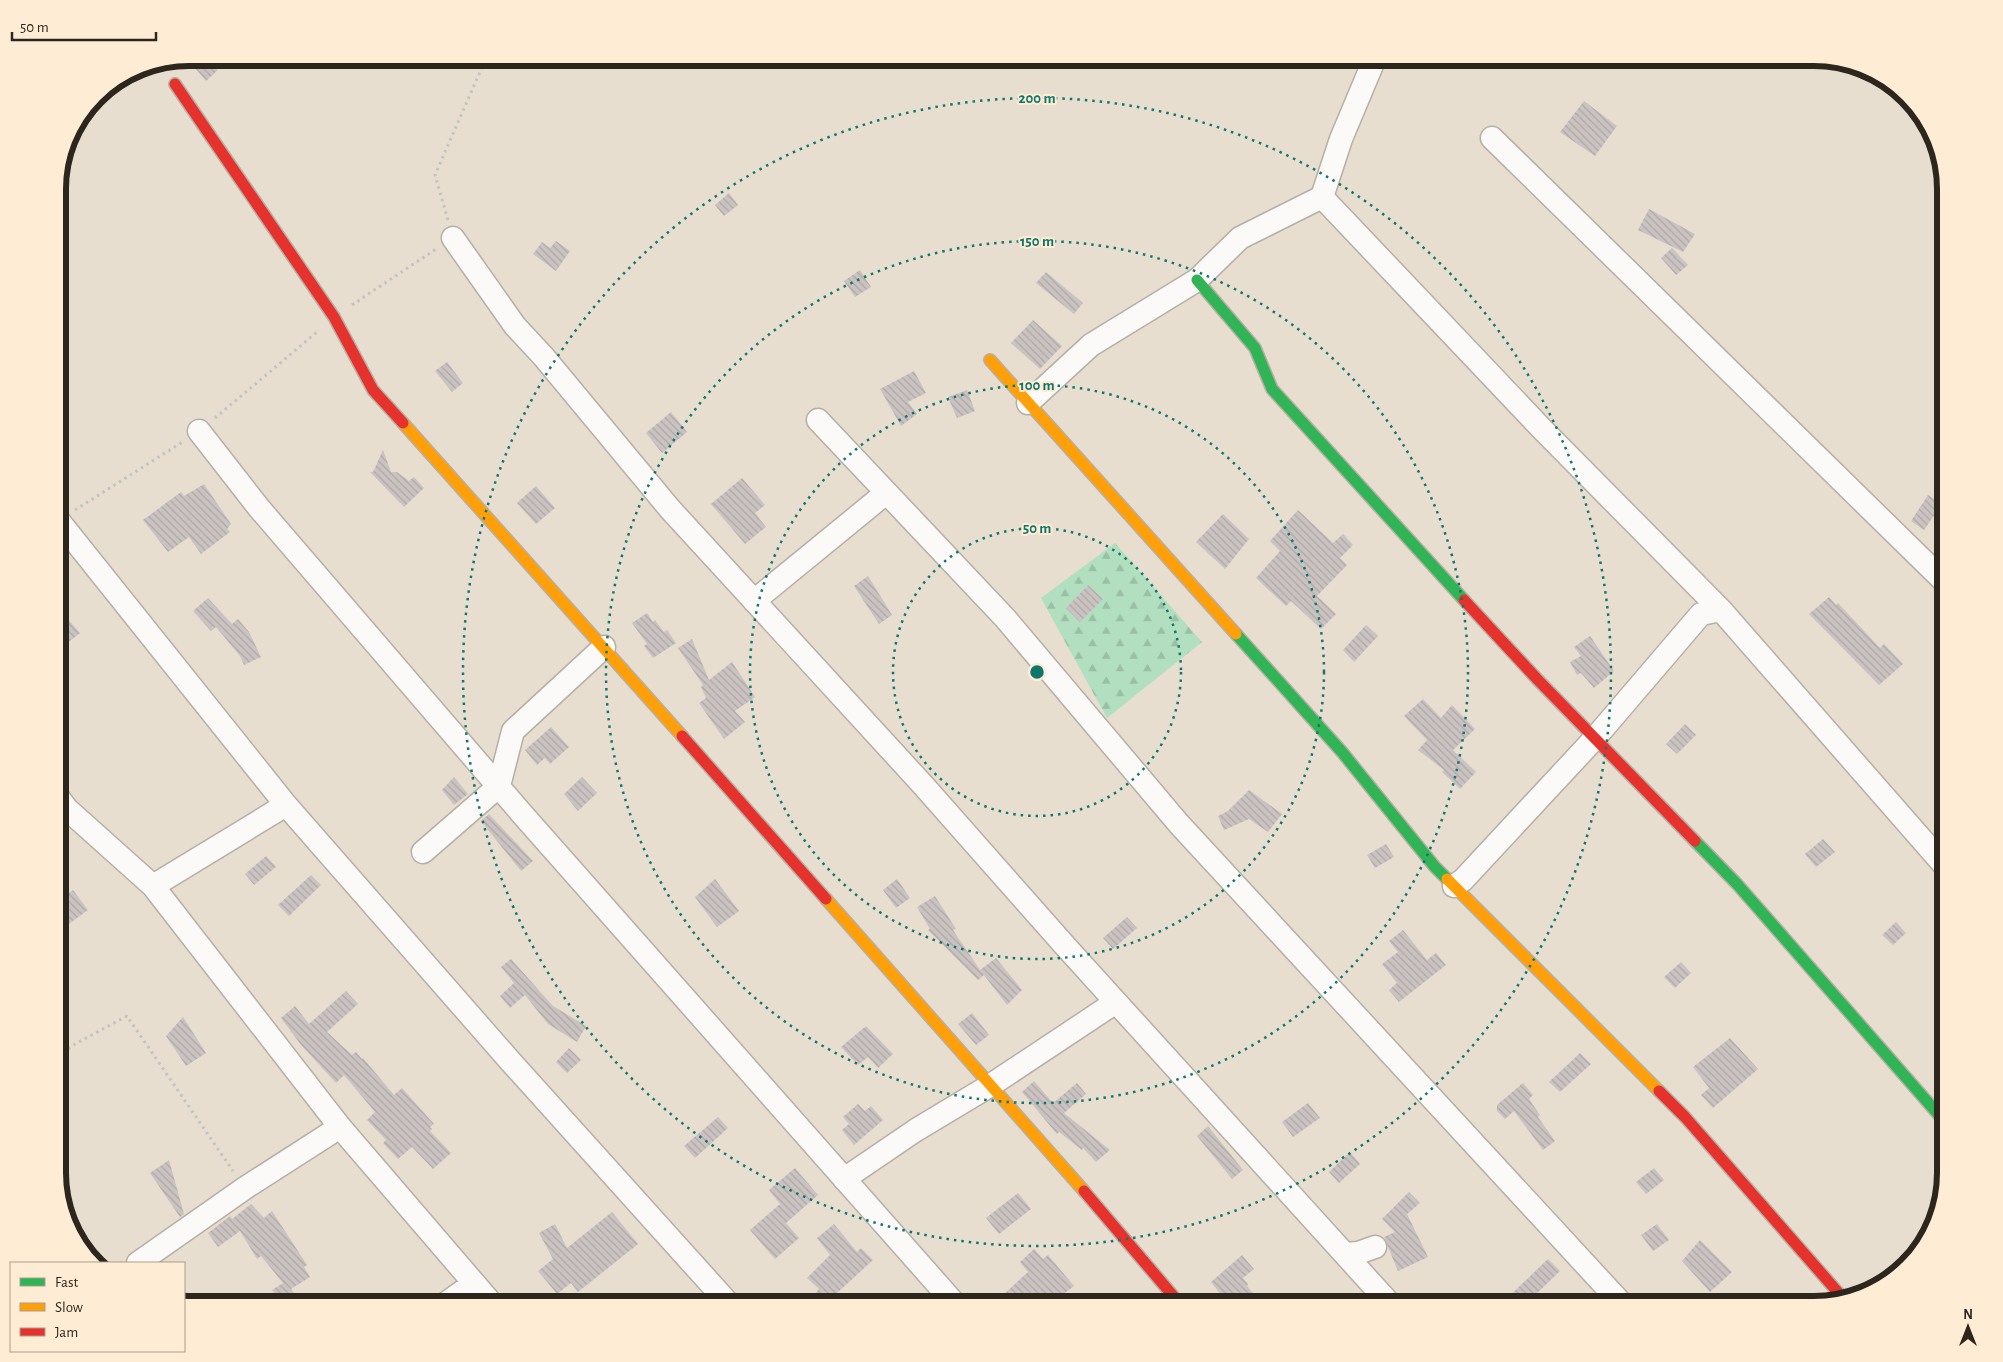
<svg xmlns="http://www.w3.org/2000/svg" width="2003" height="1362" font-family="'Alegreya Sans',sans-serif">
<defs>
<pattern id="forest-firs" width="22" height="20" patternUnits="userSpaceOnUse" patternTransform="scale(1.25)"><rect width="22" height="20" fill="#b2dfc0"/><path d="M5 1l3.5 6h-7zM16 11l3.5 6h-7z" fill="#99bfa5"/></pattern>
<pattern id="building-back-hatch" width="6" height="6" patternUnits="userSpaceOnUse" patternTransform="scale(1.25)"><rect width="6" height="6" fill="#cac3c2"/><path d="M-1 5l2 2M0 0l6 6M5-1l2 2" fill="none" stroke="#aea7a6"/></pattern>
</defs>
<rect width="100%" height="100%" fill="#e7ded0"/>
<path fill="url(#forest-firs)" d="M1115 543 1202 642 1107 718 1041 598Z"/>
<path fill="url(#building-back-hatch)" d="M186 58H207L218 70 206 81Z
M1584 101 1617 126 1595 156 1560 132Z
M729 193 738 205 724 216 715 205Z
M1649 209 1695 234 1683 252 1638 230Z
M556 241 570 251 556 271 533 254 542 242 550 248Z
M1672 248 1688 265 1676 275 1661 258Z
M860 270 871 287 855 297 844 281Z
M1046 272 1083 303 1074 314 1036 283Z
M1033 320 1062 346 1040 369 1011 343Z
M447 362 463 383 452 392 435 371Z
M914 371 926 393 908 402 917 414 901 426 880 389Z
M967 390 975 411 957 418 948 397Z
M671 412 687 432 662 453 646 433Z
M383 450 391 472H397L409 481 414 477 424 488 404 507 370 472H373Z
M742 478 765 505 755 513 766 527 745 544 711 504Z
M204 484 231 524 227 529 230 532 201 554 189 537 168 552 143 520 181 492 184 496Z
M536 486 555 508 536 524 517 503Z
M1928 495 1942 504 1924 530 1911 521Z
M1298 510 1333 543 1343 534 1353 545 1340 558 1347 565 1317 596 1336 614 1321 629 1291 601 1286 606 1256 578 1280 551 1270 541Z
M1223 514 1249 539 1225 569 1196 542Z
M868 576 892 615 879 624 854 586Z
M1088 585 1103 599 1080 622 1066 608Z
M1829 597 1836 605 1838 603 1880 648 1884 644 1903 664 1879 685 1809 614Z
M208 598 232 624 238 619 249 632 261 657 244 665 240 656 216 627 211 631 193 611Z
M647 613 653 622 655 620 664 632 667 630 676 643 653 658 644 646 647 644 632 623Z
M66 617 80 633 65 645 58 636V624Z
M1366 625 1378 636 1354 662 1343 650Z
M1590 636 1614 671 1594 688 1581 673 1577 675 1570 662 1581 656 1574 647Z
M692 639 709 680 732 662 755 697 735 711 745 722 724 739 699 703 706 698 701 687 703 685 678 648Z
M1423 699 1441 718 1452 705 1475 729 1453 750 1476 772 1460 789 1442 772 1444 770 1418 750 1427 740 1404 716Z
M1685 724 1696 735 1677 754 1666 744Z
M551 727 569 747 550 764 545 758 537 765 525 750Z
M454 777 468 794 454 805 442 790Z
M582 777 597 793 578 811 564 794Z
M1249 790 1282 814 1268 832 1249 819 1224 830 1218 816 1228 811Z
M489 814 533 861 521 871 481 821Z
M1823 839 1835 852 1816 867 1805 854Z
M1386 844 1394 857 1375 868 1367 855Z
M266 856 276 867 254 885 245 874Z
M311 875 321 885 289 916 278 905Z
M715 879 739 911 717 927 695 897Z
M897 879 910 898 896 908 883 890Z
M73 890 88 910 58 932V901Z
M935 896 956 929 953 930 980 970 996 958 1022 990 1007 1005 980 970 984 975 978 980 928 930 930 929 917 907Z
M1127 917 1137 928 1113 949 1103 938Z
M1896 922 1906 933 1893 945 1882 935Z
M1403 930 1427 960 1436 953 1446 965 1399 1002 1389 990 1397 983 1382 964 1398 952 1389 941Z
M511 959 553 1006 586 1026 577 1042 548 1024 525 995 510 1008 500 996 514 983 501 967Z
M1681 962 1691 973 1675 988 1664 977Z
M346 991 358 1004 327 1032 352 1055 356 1052 362 1059 363 1058 394 1095 402 1088 434 1124 430 1127 432 1129 430 1131 451 1153 433 1169 412 1147 398 1159 383 1143 386 1140 367 1120 375 1112 344 1075 336 1083 301 1045 281 1018 295 1006 309 1024Z
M972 1013 989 1035 976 1045 958 1024Z
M183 1017 206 1053 186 1066 166 1036Z
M866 1026 893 1054 878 1068 868 1057 858 1065 841 1047Z
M1730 1038 1758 1069 1713 1108 1701 1095 1709 1088 1693 1067Z
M569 1048 581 1060 567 1073 556 1062Z
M1580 1053 1591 1064 1560 1092 1549 1082Z
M1034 1081 1053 1103 1077 1083 1086 1094 1064 1113 1110 1150 1096 1162 1083 1148 1082 1150 1059 1132 1057 1134 1022 1092Z
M1523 1083 1533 1095 1529 1099 1540 1115 1538 1117 1555 1141 1543 1150 1514 1111 1505 1119 1497 1111V1105Z
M1308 1103 1320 1118 1293 1137 1282 1122Z
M858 1104 865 1111 871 1106 883 1120 854 1145 842 1130 849 1124 843 1117Z
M718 1117 728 1128 695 1158 684 1146Z
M1208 1126 1243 1170 1232 1179 1197 1136Z
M1350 1152 1360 1164 1339 1183 1329 1172Z
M169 1160 184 1214 180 1217 150 1173Z
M795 1168 818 1195 786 1223 799 1238 775 1259 750 1230 780 1204 769 1190Z
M1654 1168 1664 1180 1646 1194 1636 1182Z
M1409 1192 1420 1203 1407 1214 1428 1257 1398 1271 1384 1237 1395 1232 1382 1219Z
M1018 1193 1031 1209 999 1234 986 1218Z
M251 1204 264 1218 272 1211 307 1265 304 1267 310 1277 291 1289 302 1304H282L272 1290 283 1283 261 1256 257 1259 240 1231 218 1247 208 1233 230 1216 232 1219Z
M612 1212 638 1244 578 1292 571 1283 557 1294 538 1271 553 1259 539 1233 555 1224 567 1248Z
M834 1224 857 1252 861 1248 873 1260 825 1304H806L819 1289 807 1278 830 1255 817 1238Z
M1657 1224 1669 1240 1653 1251 1641 1235Z
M1700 1240 1732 1272 1710 1292 1682 1261Z
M1034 1249 1043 1259 1048 1255 1074 1286 1061 1296 1069 1304H993L1028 1272 1020 1262Z
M1242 1255 1254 1269 1243 1278 1248 1284 1247 1286 1262 1304H1228L1211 1282Z
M1548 1259 1560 1271 1526 1304H1501Z"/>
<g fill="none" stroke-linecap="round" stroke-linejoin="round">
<g stroke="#b6afa4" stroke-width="25">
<path id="street" d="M1375 58 1341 139 1322 197 1543 430 1721 610 1945 866
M1492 138 1945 582
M453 238 515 326 543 356 670 509 923 785 1067 948 1390 1304
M1028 403 1091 345 1197 280 1240 238 1322 197
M818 420 1005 618 1179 824 1622 1304
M199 431 259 508 523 815 955 1304
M59 521 286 805 511 1062 729 1304
M754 601 886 493
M58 797 67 809 153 886 340 1127 492 1304
M423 852 499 786 513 731 604 647
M153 886 286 805
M1454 886 1463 880 1595 738 1701 614 1721 610
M844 1179 916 1130 991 1085 1116 1002
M1345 1254 1358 1253 1375 1247
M138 1263 245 1188 340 1127
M445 1304 473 1284"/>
</g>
<g stroke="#b6afa4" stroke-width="14">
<path id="fast" d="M1197 280 1255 348 1272 389 1464 600
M1236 634 1342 752 1435 867 1447 879
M1695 841 1737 884 1945 1122"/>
</g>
<g stroke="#b6afa4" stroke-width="14">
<path id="slow" d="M990 360 1236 634
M403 423 682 736
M1447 879 1659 1091
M826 899 1084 1191"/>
</g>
<g stroke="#b6afa4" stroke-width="14">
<path id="jam" d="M175 84 334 317 373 390 403 423
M1464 600 1538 680 1695 841
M682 736 826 899
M1659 1091 1685 1117 1842 1297
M1084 1191 1180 1304"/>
</g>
<path stroke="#c5c3be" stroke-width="3" stroke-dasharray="2.5 4" stroke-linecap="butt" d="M448 220 435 175 486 58
M352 305 436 249
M215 418 317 332
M75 510 184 441
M58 1057 75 1044 127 1016 233 1171"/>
<use href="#street" stroke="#fbfaf8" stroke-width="22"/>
<use href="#fast" stroke="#30b455" stroke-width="11"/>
<use href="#slow" stroke="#ff9f0a" stroke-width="11"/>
<use href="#jam" stroke="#e5322d" stroke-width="11"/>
</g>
<g fill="none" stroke="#0f766e" stroke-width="2.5" stroke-dasharray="2.5 5">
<circle cx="1037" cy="672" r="144"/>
<circle cx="1037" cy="672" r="287"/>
<circle cx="1037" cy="672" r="431"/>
<circle cx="1037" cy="672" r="574"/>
</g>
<path d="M0 0H2003V1362H0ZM189 66H1814A123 123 0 0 1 1937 189V1173A123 123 0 0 1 1814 1296H189A123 123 0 0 1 66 1173V189A123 123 0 0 1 189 66Z" fill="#feedd4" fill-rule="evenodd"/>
<path fill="none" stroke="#2d261d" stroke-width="6" d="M189 66H1814A123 123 0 0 1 1937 189V1173A123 123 0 0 1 1814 1296H189A123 123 0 0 1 66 1173V189A123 123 0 0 1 189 66Z"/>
<circle cx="1037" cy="672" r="8" fill="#0f766e" stroke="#feedd4" stroke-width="2.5"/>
<g font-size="15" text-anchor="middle" font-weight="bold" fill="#0f766e" stroke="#feedd4" stroke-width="4" stroke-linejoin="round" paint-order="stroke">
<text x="1037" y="103">200 m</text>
<text x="1037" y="246">150 m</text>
<text x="1037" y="390">100 m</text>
<text x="1037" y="533">50 m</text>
</g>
<rect x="10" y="1262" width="175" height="90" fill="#feedd4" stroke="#aa9d8b"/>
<rect x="20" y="1278" width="25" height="8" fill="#30b455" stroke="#aa9d8b"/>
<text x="55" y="1287" font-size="15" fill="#2d261d">Fast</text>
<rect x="20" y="1303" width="25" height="8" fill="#ff9f0a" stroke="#aa9d8b"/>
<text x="55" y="1312" font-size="15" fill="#2d261d">Slow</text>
<rect x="20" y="1328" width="25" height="8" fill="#e5322d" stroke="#aa9d8b"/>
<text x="55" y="1337" font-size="15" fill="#2d261d">Jam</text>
<g transform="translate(1968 1327)" stroke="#feedd4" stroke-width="4" paint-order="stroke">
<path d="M0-4L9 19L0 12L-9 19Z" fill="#2d261d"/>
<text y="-8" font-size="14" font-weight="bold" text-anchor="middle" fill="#2d261d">N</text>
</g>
<path d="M12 32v8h144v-8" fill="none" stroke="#2d261d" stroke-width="2.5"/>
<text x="20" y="32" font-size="15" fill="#2d261d" stroke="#feedd4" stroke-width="4" paint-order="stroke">50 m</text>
</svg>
